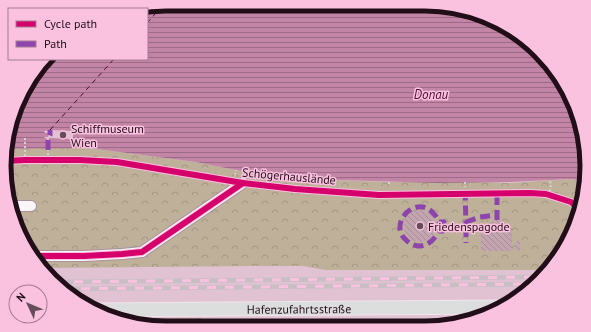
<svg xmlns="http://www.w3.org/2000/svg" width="591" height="332" font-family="'PT Sans',sans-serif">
<defs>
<pattern id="grass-dots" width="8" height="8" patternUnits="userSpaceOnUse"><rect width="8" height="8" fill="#bfb09a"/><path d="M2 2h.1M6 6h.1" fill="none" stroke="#a49684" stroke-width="1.8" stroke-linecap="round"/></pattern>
<pattern id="park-crowns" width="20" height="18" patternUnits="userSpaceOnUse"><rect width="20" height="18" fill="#bfb09a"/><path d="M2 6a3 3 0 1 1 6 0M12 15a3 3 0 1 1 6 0" fill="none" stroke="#a49684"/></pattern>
<pattern id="water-rules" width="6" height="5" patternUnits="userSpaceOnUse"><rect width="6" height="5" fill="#c285a5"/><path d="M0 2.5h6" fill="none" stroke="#9d6b86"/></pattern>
<pattern id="building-back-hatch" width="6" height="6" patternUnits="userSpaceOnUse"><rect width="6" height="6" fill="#c3a5af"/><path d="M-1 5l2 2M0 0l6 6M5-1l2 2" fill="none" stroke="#a78d96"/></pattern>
</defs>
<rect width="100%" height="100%" fill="#e1c2d2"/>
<path fill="url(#grass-dots)" d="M202 318V328H155L113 319Z"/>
<path fill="url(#park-crowns)" d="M19 148H89L196 162 236 170 302 179 389 182H465L509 183 572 179 584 182V197L560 256 545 270H325L303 266H265L41 268 38 265 13 218 4 166 6 149Z"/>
<path fill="url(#water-rules)" d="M166 4H436L477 13 515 31 560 76 584 134V182L572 179 510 182 439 183 302 179 236 170 196 162 89 148 6 149 10 124 31 76 47 59H147V9H136Z"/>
<path fill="#e1c2d2" d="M50 130 73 131V139L49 138V150H47V139L45 138 44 137H48L49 133H45L44 131Z"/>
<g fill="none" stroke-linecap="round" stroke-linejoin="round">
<path stroke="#4f0b37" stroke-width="1" stroke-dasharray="5 4" stroke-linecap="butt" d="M147 23 164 4
M50 130 114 59"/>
</g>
<path fill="url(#building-back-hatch)" d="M404 226a16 16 0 1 1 32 0a16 16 0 1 1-32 0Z
M492 220H501V222H503V228H512V251H481V228H489V222L492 223Z
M516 241H520V251H515Z
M233 320H279L280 328H233Z"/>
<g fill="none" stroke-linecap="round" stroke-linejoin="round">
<g stroke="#a8919d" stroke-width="12">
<path id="minor" d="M11 206H31
M33 256H84L122 254 142 252 243 183"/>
</g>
<g stroke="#f2e4eb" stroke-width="15">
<g id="major">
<path id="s1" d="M95 310 504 307"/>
</g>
</g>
<path stroke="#d8cfd4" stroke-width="2" stroke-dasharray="2 2" stroke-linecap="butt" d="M48 159V150
M25 160V138
M5 161 25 160H80L117 162 228 181
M235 175 236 170
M389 182V186
M465 182V187
M312 183V179
M549 195 551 185 550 180
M435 227H443"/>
<use href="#minor" stroke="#faf6f8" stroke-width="10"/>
<use href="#major" stroke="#dcdddd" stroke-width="13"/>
<g stroke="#c8bfc4" stroke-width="4.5">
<path id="rail" d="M56 282 538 277
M63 289 530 284"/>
</g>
<use href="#rail" stroke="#fbc2df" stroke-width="3" stroke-dasharray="9" stroke-linecap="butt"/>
<path stroke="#8e44ad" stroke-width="5" stroke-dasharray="10 5" stroke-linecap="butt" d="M48 150V139L50 135V130
M571 202 583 200
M10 203 12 205
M497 220V194
M466 222 480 217 497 215
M443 227V231H439C435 238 430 245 420 246 415 246 410 244 406 240 387 223 417 193 434 214 436 216 438 219 439 222H444L443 227H466L465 187
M466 227V243"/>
<g stroke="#fbc2df" stroke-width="8">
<path id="cycleway" d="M5 161 25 160H80L117 162 243 183 295 189 379 195 530 193 546 194 571 202 579 210
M33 256H84L122 254 142 252 243 183"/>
</g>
<use href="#cycleway" stroke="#d6006c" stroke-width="6"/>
</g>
<g fill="#654d5a" stroke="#fbc2df" stroke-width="1.5">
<circle cx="63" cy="135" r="4"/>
<circle cx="420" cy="226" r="4"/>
</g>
<g text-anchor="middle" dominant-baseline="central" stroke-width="3" stroke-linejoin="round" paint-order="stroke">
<g font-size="12" fill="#220e19" stroke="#fbc2df" text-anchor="start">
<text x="71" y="128">Schiffmuseum<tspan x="71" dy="14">Wien</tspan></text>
<text x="428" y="226">Friedenspagode</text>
</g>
<g font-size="12" fill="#220e19" stroke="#fbc2df">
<text transform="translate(289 176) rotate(5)">Schögerhauslände</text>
<text stroke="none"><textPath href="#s1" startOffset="204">Hafenzufahrtsstraße</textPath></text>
</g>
<g font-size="13" font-style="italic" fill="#4f0b37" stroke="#fbc2df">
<text x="431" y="94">Donau</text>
</g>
</g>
<path d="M0 0H591V332H0ZM166 11H425A155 155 0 0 1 580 166V166A155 155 0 0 1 425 321H166A155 155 0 0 1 11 166V166A155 155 0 0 1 166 11Z" fill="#fbc2df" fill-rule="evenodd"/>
<path fill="none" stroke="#220e19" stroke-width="5" d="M166 11H425A155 155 0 0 1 580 166V166A155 155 0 0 1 425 321H166A155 155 0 0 1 11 166V166A155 155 0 0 1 166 11Z"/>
<rect x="8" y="8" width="140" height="52" fill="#fbc2df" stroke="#a47a90"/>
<rect x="16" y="21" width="20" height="6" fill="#d6006c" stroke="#a47a90"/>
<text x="44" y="28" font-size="12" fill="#220e19">Cycle path</text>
<rect x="16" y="41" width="20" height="6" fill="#8e44ad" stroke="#a47a90"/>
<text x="44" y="48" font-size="12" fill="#220e19">Path</text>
<g transform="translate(28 304) rotate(314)"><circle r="19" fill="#fbc2df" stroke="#a47a90"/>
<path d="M0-3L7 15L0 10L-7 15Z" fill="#654d5a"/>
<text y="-6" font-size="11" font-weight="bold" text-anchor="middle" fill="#220e19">N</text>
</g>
</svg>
